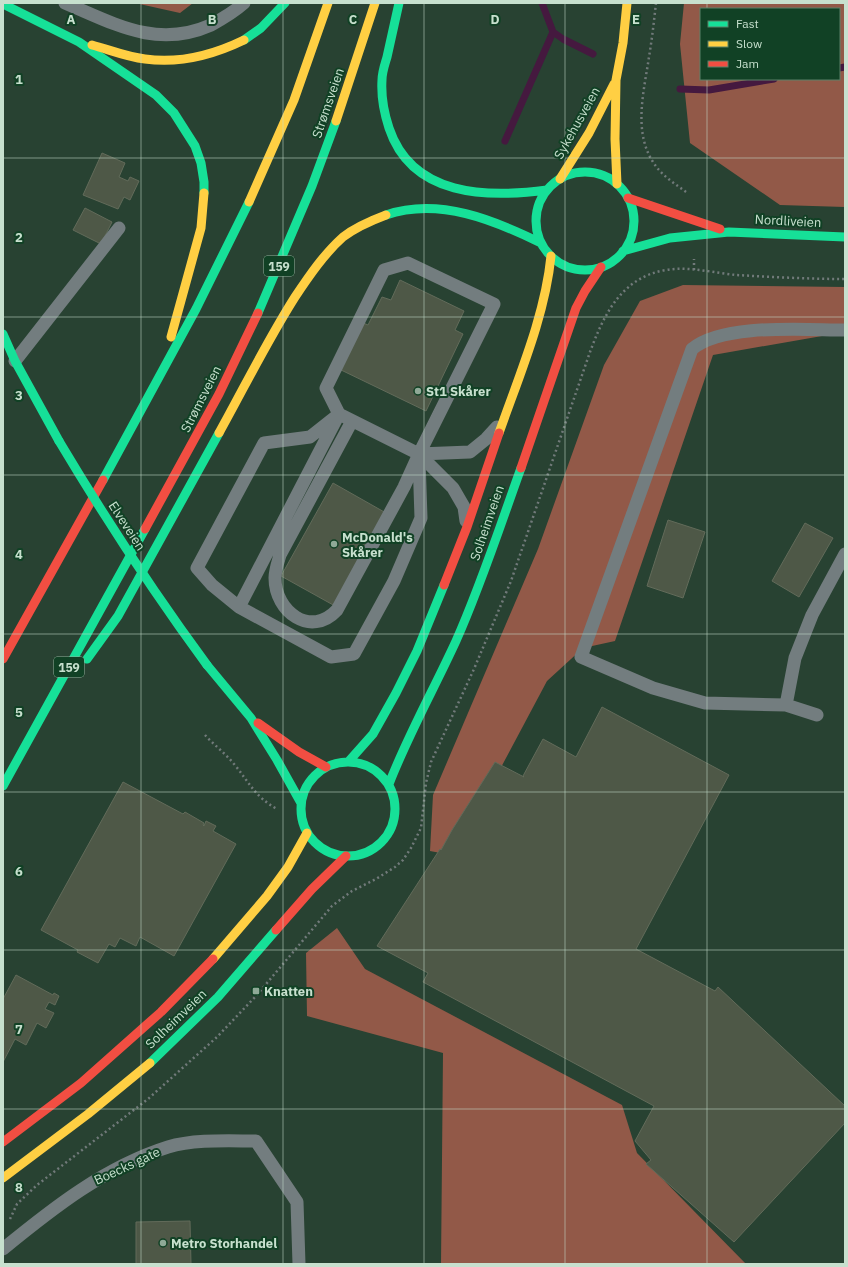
<svg xmlns="http://www.w3.org/2000/svg" width="848" height="1267" font-family="'IBM Plex Sans',sans-serif">
<rect width="100%" height="100%" fill="#284232"/>
<path fill="#925948" fill-rule="evenodd" d="M135 3H193L180 13Z
M684 3H845V207L780 205 690 143 680 44ZM701 9H839V79H701Z
M683 285 845 287V332L713 355 615 641 583 648 547 681 465 835 446 854 430 851 433 795 538 549 604 365 640 301Z
M337 928 365 969 622 1105 637 1153 746 1264H441L443 1053 307 1016 306 953Z"/>
<g fill="none" stroke-linecap="round" stroke-linejoin="round">
<path stroke="#45193f" stroke-width="7" d="M553 32 563 39 593 54
M839 68 845 67
M680 89 709 90 774 79
M505 141 553 32 542 3"/>
</g>
<path fill="#4e5847" stroke="#626b5a" d="M102 153 125 163 119 177 128 181 130 177 139 181 130 200 124 197 118 209 83 195Z
M85 208 112 222 101 244 73 230Z
M400 280 464 311 455 330 463 334 426 411 339 369 361 322 368 325 382 297 391 300Z
M333 483 386 513 335 606 281 576Z
M668 520 705 532 683 598 647 586Z
M805 523 833 538 799 597 772 581Z
M602 707 729 775 636 949 715 991 718 987 845 1106V1123L734 1242 646 1164 651 1160 635 1141 654 1106 423 982 428 973 377 946 440 849 441 850 452 830 495 762 524 777 523 776 543 739 576 757Z
M123 782 183 814 185 812 204 823 203 825 204 826 206 821 216 826 213 831 236 844 174 956 140 937 136 946 120 938 115 947 109 944 98 963 77 952 78 950 41 930Z
M16 975 53 995 54 993 59 996 55 1005 49 1002 45 1009 54 1013 46 1028 37 1023 26 1045 15 1039 3 1062V999Z
M190 1221 191 1264H136V1222Z"/>
<g fill="none" stroke-linecap="round" stroke-linejoin="round">
<path stroke="#717a7a" stroke-width="2.5" stroke-dasharray="2 3" stroke-linecap="butt" d="M656 3C654 21 652 39 649 57 644 91 633 131 653 162 661 175 674 183 686 192
M694 270V259
M205 735C214 745 225 753 234 764 249 782 255 797 277 809
M10 1219 17 1204 37 1185 148 1099 217 1037 256 996 332 906 352 891 376 879 395 867 403 860 411 848 421 828 426 783 431 762 474 669 511 581 590 352C604 314 622 277 666 270 689 266 714 273 736 275 772 277 809 279 845 279"/>
<path stroke="#737d7f" stroke-width="13" d="M65 3C115 24 157 49 211 25 222 19 234 12 244 3
M15 361 119 228
M339 414 239 607 331 657 354 654 394 581 421 518 419 458
M352 421 280 555C278 562 275 570 275 578 275 612 311 638 337 610L404 487 419 454 494 304 408 263 384 270 326 388 339 414 419 454 453 488 464 507 466 521
M419 454 470 452 486 439 497 427
M239 607 212 585 197 568 264 443 310 437 334 418
M786 705 795 658 812 615 845 554
M817 715 786 705 705 703 653 688 581 657 692 349C723 323 805 330 845 330
M3 1249C53 1208 105 1167 168 1147 194 1139 229 1141 256 1141L297 1202 299 1264"/>
<path stroke="#16e098" stroke-width="9" d="M399 3C395 21 391 39 387 57 385 64 382 72 382 80 381 96 384 113 389 128 412 197 487 198 547 190
M3 4 79 42 156 95 174 113 195 146 201 163 204 182V193
M244 40 261 28 285 3
M536 221a49 49 0 1 1 98 0a49 49 0 1 1-98 0Z
M386 215C439 197 494 220 541 243
M623 251 670 238 729 232 845 237
M258 313 312 186 336 121
M3 334 15 361 59 441
M103 480 196 309 249 202
M87 659 118 616 219 433
M207 665 251 718 277 760 301 803
M349 761 373 734 396 693 417 651 444 585
M301 809a47 47 0 1 1 94 0a47 47 0 1 1-94 0Z
M389 784C408 735 434 689 456 641 481 585 500 526 521 468
M3 786 145 529
M150 1063 218 997 276 930"/>
<path stroke="#ffcf43" stroke-width="9" d="M92 45C110 50 127 57 145 59 180 64 213 55 244 40
M336 121 375 3
M560 179 589 133 614 84
M617 184 615 139 616 80 623 43 627 3
M249 202 294 100 328 3
M171 337 201 228 204 193
M219 433C244 388 267 341 295 297 309 276 324 254 343 237 356 227 370 221 386 215
M499 433C519 376 545 316 551 256
M213 959 267 896 288 867 307 833
M3 1178 88 1114 150 1063"/>
<path stroke="#f24e42" stroke-width="9" d="M628 198 720 229
M521 468 576 308 585 291 601 267
M145 529 219 394 258 313
M444 585 467 527 499 433
M3 659 103 480
M258 723 299 752 326 767
M276 930 312 889 346 856
M3 1142 81 1083 161 1012 213 959"/>
<path stroke="#16e098" stroke-width="9" d="M59 441C105 518 154 593 207 665"/>
</g>
<path fill="none" stroke="#c7e0ce" stroke-width="1" stroke-opacity="0.55" d="M141 3V1264M283 3V1264M424 3V1264M565 3V1264M707 3V9M707 79V1264M3 158H845M3 317H845M3 475H845M3 634H845M3 792H845M3 950H845M3 1109H845"/>
<g fill="#8fa997" stroke="#114125" stroke-width="1.5">
<circle cx="418" cy="391" r="4"/>
<circle cx="334" cy="544" r="4"/>
<rect x="252" y="987" width="8" height="8" rx="2"/>
<circle cx="163" cy="1243" r="4"/>
</g>
<g text-anchor="middle" dominant-baseline="central" stroke-width="4" stroke-linejoin="round" paint-order="stroke">
<g fill="#114125" stroke="#90b09b" stroke-width="1">
<rect x="264" y="256" width="30" height="20" rx="3"/>
<rect x="54" y="657" width="30" height="20" rx="3"/>
</g>
<g font-size="12" font-weight="bold" fill="#c7e0ce">
<text x="279" y="266">159</text>
<text x="69" y="667">159</text>
</g>
<g font-size="13" fill="#c7e0ce" stroke="#114125">
<text transform="translate(328 103) rotate(-71)">Strømsveien</text>
<text transform="translate(577 123) rotate(-61)">Sykehusveien</text>
<text transform="translate(788 221) rotate(3)">Nordliveien</text>
<text transform="translate(201 399) rotate(-63)">Strømsveien</text>
<text transform="translate(487 523) rotate(-71)">Solheimveien</text>
<text transform="translate(127 526) rotate(57)">Elveveien</text>
<text transform="translate(176 1019) rotate(-44)">Solheimveien</text>
<text transform="translate(127 1166) rotate(-25)">Boecks gate</text>
</g>
<g font-size="13" font-weight="bold" fill="#c7e0ce" stroke="#114125" text-anchor="start">
<text x="426" y="391">St1 Skårer</text>
<text x="342" y="537">McDonald's<tspan x="342" dy="15">Skårer</tspan></text>
<text x="264" y="991">Knatten</text>
<text x="171" y="1243">Metro Storhandel</text>
</g>
</g>
<g font-size="13" text-anchor="middle" font-weight="bold" fill="#c7e0ce" stroke="#114125" stroke-width="4" stroke-linejoin="round" paint-order="stroke">
<text x="71" y="24">A</text>
<text x="212" y="24">B</text>
<text x="353" y="24">C</text>
<text x="495" y="24">D</text>
<text x="636" y="24">E</text>
<text x="19" y="84">1</text>
<text x="19" y="242">2</text>
<text x="19" y="400">3</text>
<text x="19" y="559">4</text>
<text x="19" y="717">5</text>
<text x="19" y="876">6</text>
<text x="19" y="1034">7</text>
<text x="19" y="1192">8</text>
</g>
<rect width="848" height="1267" fill="none" stroke="#c7e0ce" stroke-width="8"/>
<rect x="700" y="8" width="140" height="72" fill="#114125" stroke="#5a8169"/>
<rect x="708" y="21" width="20" height="6" fill="#16e098" stroke="#5a8169"/>
<text x="736" y="28" font-size="12" fill="#c7e0ce">Fast</text>
<rect x="708" y="41" width="20" height="6" fill="#ffcf43" stroke="#5a8169"/>
<text x="736" y="48" font-size="12" fill="#c7e0ce">Slow</text>
<rect x="708" y="61" width="20" height="6" fill="#f24e42" stroke="#5a8169"/>
<text x="736" y="68" font-size="12" fill="#c7e0ce">Jam</text>
</svg>
